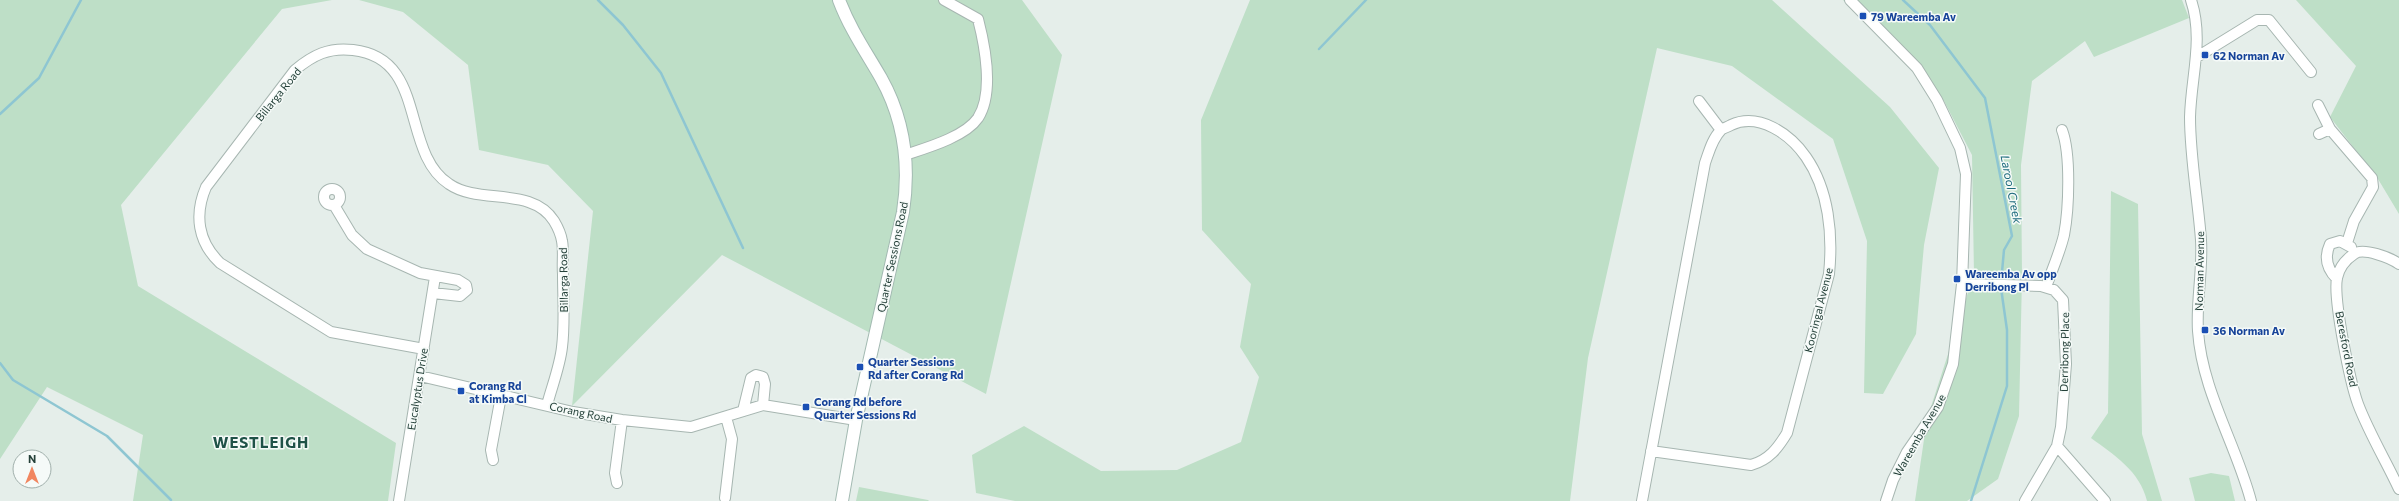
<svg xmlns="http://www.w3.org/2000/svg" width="2399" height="501" font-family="Commissioner,sans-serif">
<rect width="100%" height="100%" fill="#e5eeea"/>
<path fill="#bedfc7" d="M0 0H332L282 9 121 205 138 286 396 443 388 501H133L143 435 47 387 0 459Z
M359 0H1022L1062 55 986 394 722 255 572 406 593 211 548 165 479 150 468 65 403 12Z
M1250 0H1772L1890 107 1939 168 1924 245 1916 334 1883 394 1864 393 1867 241 1833 139 1732 66 1657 48 1588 358 1570 501H1015L976 493 972 455 1024 426 1101 471 1177 470 1241 442 1259 377 1240 347 1251 284 1202 230 1201 120Z
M1843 0H2182L2189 18 2094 57 2085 41 2032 81 2021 165 2022 276 2019 416 1998 479 1967 501H1915L1927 419 1974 274 1972 155 1944 101Z
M2296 0H2399V214L2378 179 2330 117 2356 66Z
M2111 191 2138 204 2142 434 2162 501H2147C2140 471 2114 455 2091 438L2108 413Z
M2211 473 2229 476 2235 501H2195L2189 478Z
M859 487 928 500 929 501H856Z"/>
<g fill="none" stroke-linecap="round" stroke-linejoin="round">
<path stroke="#8ec6d2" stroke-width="2.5" d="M598 0 623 25 661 73 743 248
M1903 0 1930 25 1985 98 2012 236 2004 250 2001 283
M1319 49 1366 0
M0 114 39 78 81 0
M0 363 13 380 107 436 171 500
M1971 501 2007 386V330L2001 288"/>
<g stroke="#a7b6b1" stroke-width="12">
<path id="minor" d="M1850 0 1917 68 1937 100 1960 148 1966 174 1962 284 1953 364 1938 407 1907 452 1893 480 1886 501
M2191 0C2204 39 2191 77 2190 117 2190 158 2198 199 2201 240 2203 271 2196 301 2198 331 2202 391 2236 444 2251 501
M2197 57 2257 20H2269L2311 72
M1699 101 1721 130
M2318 105 2330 129 2372 178 2373 187 2354 221 2347 243
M2319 134 2330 129
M905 155C926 148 965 137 978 118 994 93 985 46 978 19L944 0
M324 197a8 8 0 1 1 16 0a8 8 0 1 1-16 0Z
M334 205 352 235 367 249 420 273 458 280 466 285 467 290 460 296 433 293
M2399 264C2391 258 2363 247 2354 254 2345 260 2339 268 2337 278 2333 299 2350 382 2358 404 2369 433 2386 461 2399 489
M2337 279C2327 269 2324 257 2330 244L2340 241 2351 247
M1962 284 2041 286 2054 290 2063 300 2066 364 2061 427 2057 446 2025 501
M2046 287C2052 270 2060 252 2064 235 2069 209 2071 154 2062 130
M424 349 331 332 220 263C198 242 194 215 206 187L295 70C313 55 329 47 353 50 428 58 400 152 449 184 479 205 532 186 554 221 557 226 561 235 562 241 564 251 562 263 563 274 563 298 565 323 562 347 560 366 552 386 547 405
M420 376 573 412 622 420 691 427 763 405 856 420
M743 411 751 378 756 375 763 377 765 384 763 405
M2057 446 2105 501
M493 460 491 450 501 396
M617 483 615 473 622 420
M725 498 732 439 726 417
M399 501 435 277
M1642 501 1705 163C1709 152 1712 139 1721 130 1723 128 1728 127 1731 125 1759 112 1790 134 1806 157 1829 190 1833 235 1829 274L1787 433C1778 448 1769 460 1751 465L1651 451"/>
</g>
<g stroke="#a3bab2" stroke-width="14">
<path id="secondary" d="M839 0C850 29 866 52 881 78 904 119 910 166 903 212L856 420 842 501"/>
</g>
<use href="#minor" stroke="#fff" stroke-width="10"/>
<use href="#secondary" stroke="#fff" stroke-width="12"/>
</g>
<g fill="#1a4fb4" stroke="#f5faf8" stroke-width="1.5">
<rect x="1859" y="12" width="8" height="8" rx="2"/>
<rect x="2201" y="51" width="8" height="8" rx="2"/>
<rect x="1953" y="275" width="8" height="8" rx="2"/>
<rect x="2201" y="326" width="8" height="8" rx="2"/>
<rect x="856" y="363" width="8" height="8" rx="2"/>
<rect x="457" y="387" width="8" height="8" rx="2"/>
<rect x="802" y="403" width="8" height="8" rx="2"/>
</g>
<g text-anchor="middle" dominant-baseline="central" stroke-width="3" stroke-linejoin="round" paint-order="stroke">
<g font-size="11" font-weight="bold" fill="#164399" stroke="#f5faf8" text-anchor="start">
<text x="1871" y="16">79 Wareemba Av</text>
<text x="2213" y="55">62 Norman Av</text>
<text x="1965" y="273">Wareemba Av opp<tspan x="1965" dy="13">Derribong Pl</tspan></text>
<text x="2213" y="330">36 Norman Av</text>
<text x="868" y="361">Quarter Sessions<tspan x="868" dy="13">Rd after Corang Rd</tspan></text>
<text x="469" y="385">Corang Rd<tspan x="469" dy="13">at Kimba Cl</tspan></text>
<text x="814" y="401">Corang Rd before<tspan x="814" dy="13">Quarter Sessions Rd</tspan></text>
</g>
<g font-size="11" fill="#244039" stroke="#f5faf8">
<text transform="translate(278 94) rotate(-51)">Billarga Road</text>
<text transform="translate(892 257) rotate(-78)">Quarter Sessions Road</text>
<text transform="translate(2199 271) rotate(-89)">Norman Avenue</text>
<text transform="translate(563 280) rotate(-91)">Billarga Road</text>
<text transform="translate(1818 310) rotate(-76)">Kooringal Avenue</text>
<text transform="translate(2347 349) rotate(79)">Beresford Road</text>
<text transform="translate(2064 352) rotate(-89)">Derribong Place</text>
<text transform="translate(417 389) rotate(-81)">Eucalyptus Drive</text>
<text transform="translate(581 412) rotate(12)">Corang Road</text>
<text transform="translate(1919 435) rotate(-60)">Wareemba Avenue</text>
</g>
<g font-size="12" font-style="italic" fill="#1d6b7c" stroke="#f5faf8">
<text transform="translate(2012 189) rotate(79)">Larool Creek</text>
</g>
<g font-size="15" font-weight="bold" letter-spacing="1" fill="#1f5247" stroke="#f5faf8">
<text x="261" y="442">WESTLEIGH</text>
</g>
</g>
<g transform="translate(32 469)"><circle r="19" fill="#f5faf8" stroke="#a1b0ac"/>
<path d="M0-3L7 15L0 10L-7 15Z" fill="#f18660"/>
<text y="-6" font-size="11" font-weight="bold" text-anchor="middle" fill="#244039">N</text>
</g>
</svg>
